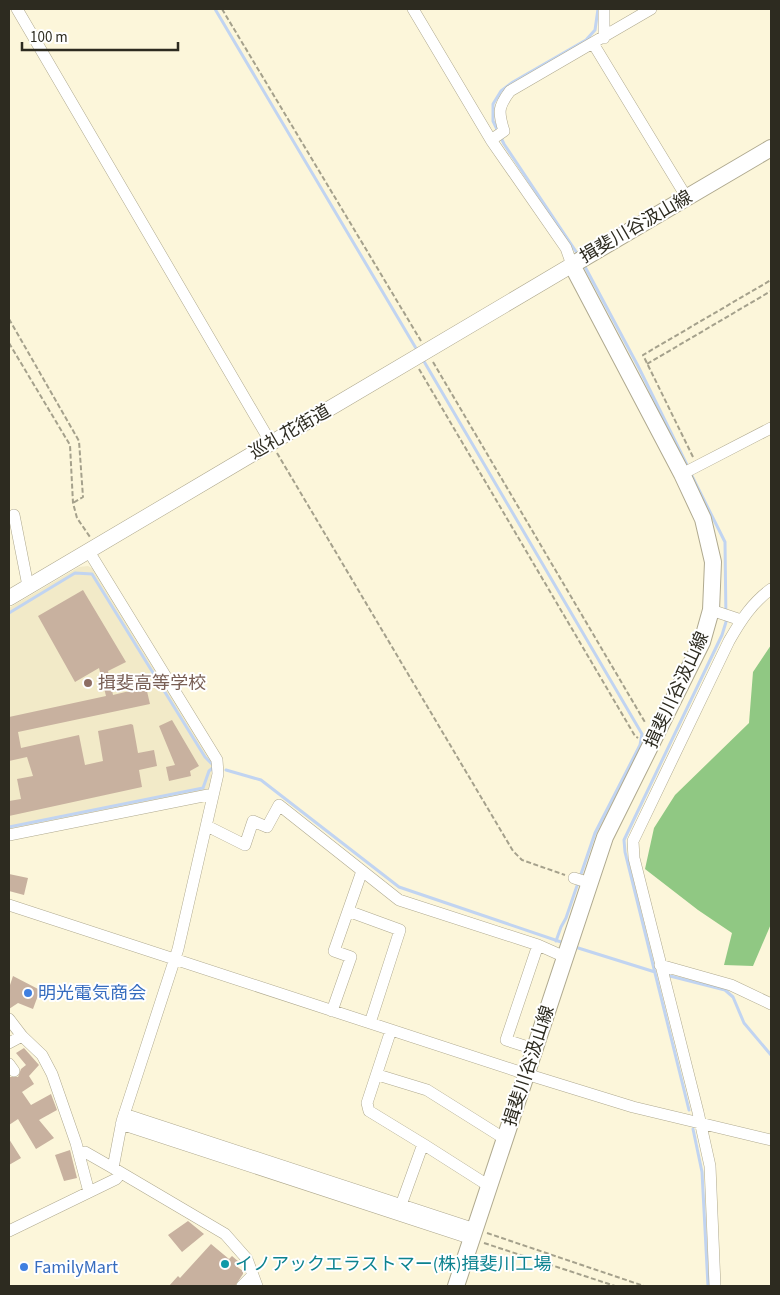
<svg xmlns="http://www.w3.org/2000/svg" width="780" height="1295" font-family="'Source Sans 3','Noto Sans JP',sans-serif">
<rect width="100%" height="100%" fill="#fcf6da"/>
<path fill="#f2eac8" d="M88 566 98 572 212 758 211 789 9 828V608L79 567Z"/>
<path fill="#90c883" d="M771 645V924L753 966 724 965 732 933 698 910 645 869 654 828 675 795 749 723 753 672Z"/>
<g fill="none" stroke-linecap="round" stroke-linejoin="round">
<path stroke="#c1d4f1" stroke-width="3" d="M215 9 417 350
M579 256 504 144 493 121V104L501 91 513 82 586 40 595 30 598 9
M583 263 638 366 688 467
M422 358 642 734 640 745 595 833 566 918 561 927 556 941
M9 613 75 573 92 574 205 757 213 765
M226 770 261 780 399 887 564 943
M9 827 203 788 209 771 215 766
M575 947 655 972
M666 975 725 990 733 997 744 1023 771 1055
M689 1110 625 852 624 840 722 635 726 622 725 542 690 472
M693 1129 702 1172 708 1286"/>
</g>
<path fill="#c8b19f" d="M83 590 126 662 108 671 113 695 146 687 150 704 18 732 21 748 79 735 85 765 103 761 98 731 131 724 133 725 138 753 154 750 157 766 139 770 142 787 9 816V801L21 799 17 779 33 776 27 757 9 761V717L106 696 99 668 75 682 38 616Z
M172 720 199 766 190 771 191 776 169 781 166 767 175 765 159 726Z
M9 874 28 878 24 895 9 891Z
M13 976 40 990 33 1009 18 1003 9 1009V988Z
M24 1048 39 1065 29 1076 34 1084 22 1092 31 1105 51 1094 57 1110 39 1120 54 1138 36 1149 18 1119 9 1125V1077H18L21 1069 26 1065 16 1053Z
M9 1139 21 1158 9 1165Z
M70 1150 77 1178 64 1181 55 1155Z
M188 1221 204 1234 182 1252 168 1235Z
M211 1244 229 1259 232 1256 239 1262 236 1266 243 1271V1274L235 1286H169L178 1276 180 1278Z"/>
<g fill="none" stroke-linecap="round" stroke-linejoin="round">
<g stroke="#afa98f" stroke-width="12">
<path id="minor" d="M17 9 271 443
M413 9 491 140 566 248 572 265
M604 9V38
M594 45 687 198
M491 140 504 131C498 112 498 107 510 91L651 9
M682 474 771 428
M14 515 28 586
M88 550 217 760 218 774 178 949 122 1121 113 1168 225 1234 247 1259 257 1286
M711 610 741 620
M207 826 245 845 253 821 267 827 279 805 399 900 538 945 565 957
M9 835 213 794
M574 878 590 883
M9 905 526 1074 633 1107 771 1140
M348 911 400 930 370 1023
M660 965 731 985 771 1004
M332 1011 351 957 334 951 362 871
M9 1019 22 1036 9 1043
M391 1030 367 1103 369 1111 423 1144 401 1205
M22 1036 42 1055 52 1074 76 1143 89 1192
M534 1049 506 1040 538 945
M9 1064 14 1071
M378 1075 427 1090 505 1139
M124 1114 475 1229
M121 1124 472 1239
M423 1144 489 1186
M85 1152 113 1168
M9 1231 116 1179 121 1173
M242 1286 253 1275
M715 1286 710 1166 698 1112 634 858 633 841 729 641C741 620 752 603 771 589"/>
</g>
<g stroke="#afa98f" stroke-width="16">
<path id="tertiary" d="M9 598 572 265"/>
</g>
<g stroke="#afa98f" stroke-width="18">
<path id="secondary" d="M456 1286 605 837 702 642 711 610 713 562 703 519 682 474 572 265 771 148"/>
</g>
<path stroke="#a5a18c" stroke-width="2" stroke-dasharray="5 2.5" stroke-linecap="butt" d="M222 9 421 341
M9 319 79 441 83 497 73 503
M9 343 70 445 73 503 77 518 90 537
M433 362 646 724
M647 364 771 291
M419 369 635 736 638 738
M277 453 513 851 522 860 565 875
M693 457 643 355 771 280
M487 1233 644 1286
M484 1243 615 1286"/>
<use href="#minor" stroke="#fff" stroke-width="11"/>
<use href="#tertiary" stroke="#fff" stroke-width="15"/>
<use href="#secondary" stroke="#fff" stroke-width="16"/>
</g>
<circle fill="#8d6e63" stroke="#fff" stroke-width="2" cx="88" cy="683" r="5"/>
<g fill="#3f7fe0" stroke="#fff" stroke-width="2">
<circle cx="28" cy="993" r="5"/>
<circle cx="24" cy="1267" r="5"/>
</g>
<circle fill="#0f9aa8" stroke="#fff" stroke-width="2" cx="225" cy="1264" r="5"/>
<g text-anchor="middle" dominant-baseline="central" stroke-width="4" stroke-linejoin="round" paint-order="stroke">
<g font-size="18" fill="#2d2b20" stroke="#fff">
<text transform="translate(636 227) rotate(-30)">揖斐川谷汲山線</text>
<text transform="translate(290 432) rotate(-30)">巡礼花街道</text>
<text transform="translate(677 690) rotate(-65)">揖斐川谷汲山線</text>
<text transform="translate(529 1066) rotate(-72)">揖斐川谷汲山線</text>
</g>
<g font-size="18" fill="#785e54" stroke="#fff" text-anchor="start">
<text x="98" y="683">揖斐高等学校</text>
</g>
<g font-size="18" fill="#366cbe" stroke="#fff" text-anchor="start">
<text x="38" y="993">明光電気商会</text>
<text x="34" y="1267">FamilyMart</text>
</g>
<g font-size="18" fill="#0d838f" stroke="#fff" text-anchor="start">
<text x="235" y="1264">イノアックエラストマー(株)揖斐川工場</text>
</g>
</g>
<rect width="780" height="1295" fill="none" stroke="#2d2b20" stroke-width="20"/>
<path d="M22 42v8h156v-8" fill="none" stroke="#2d2b20" stroke-width="2.5"/>
<text x="30" y="42" font-size="15" fill="#2d2b20" stroke="#ffffff" stroke-width="4" paint-order="stroke">100 m</text>
</svg>
